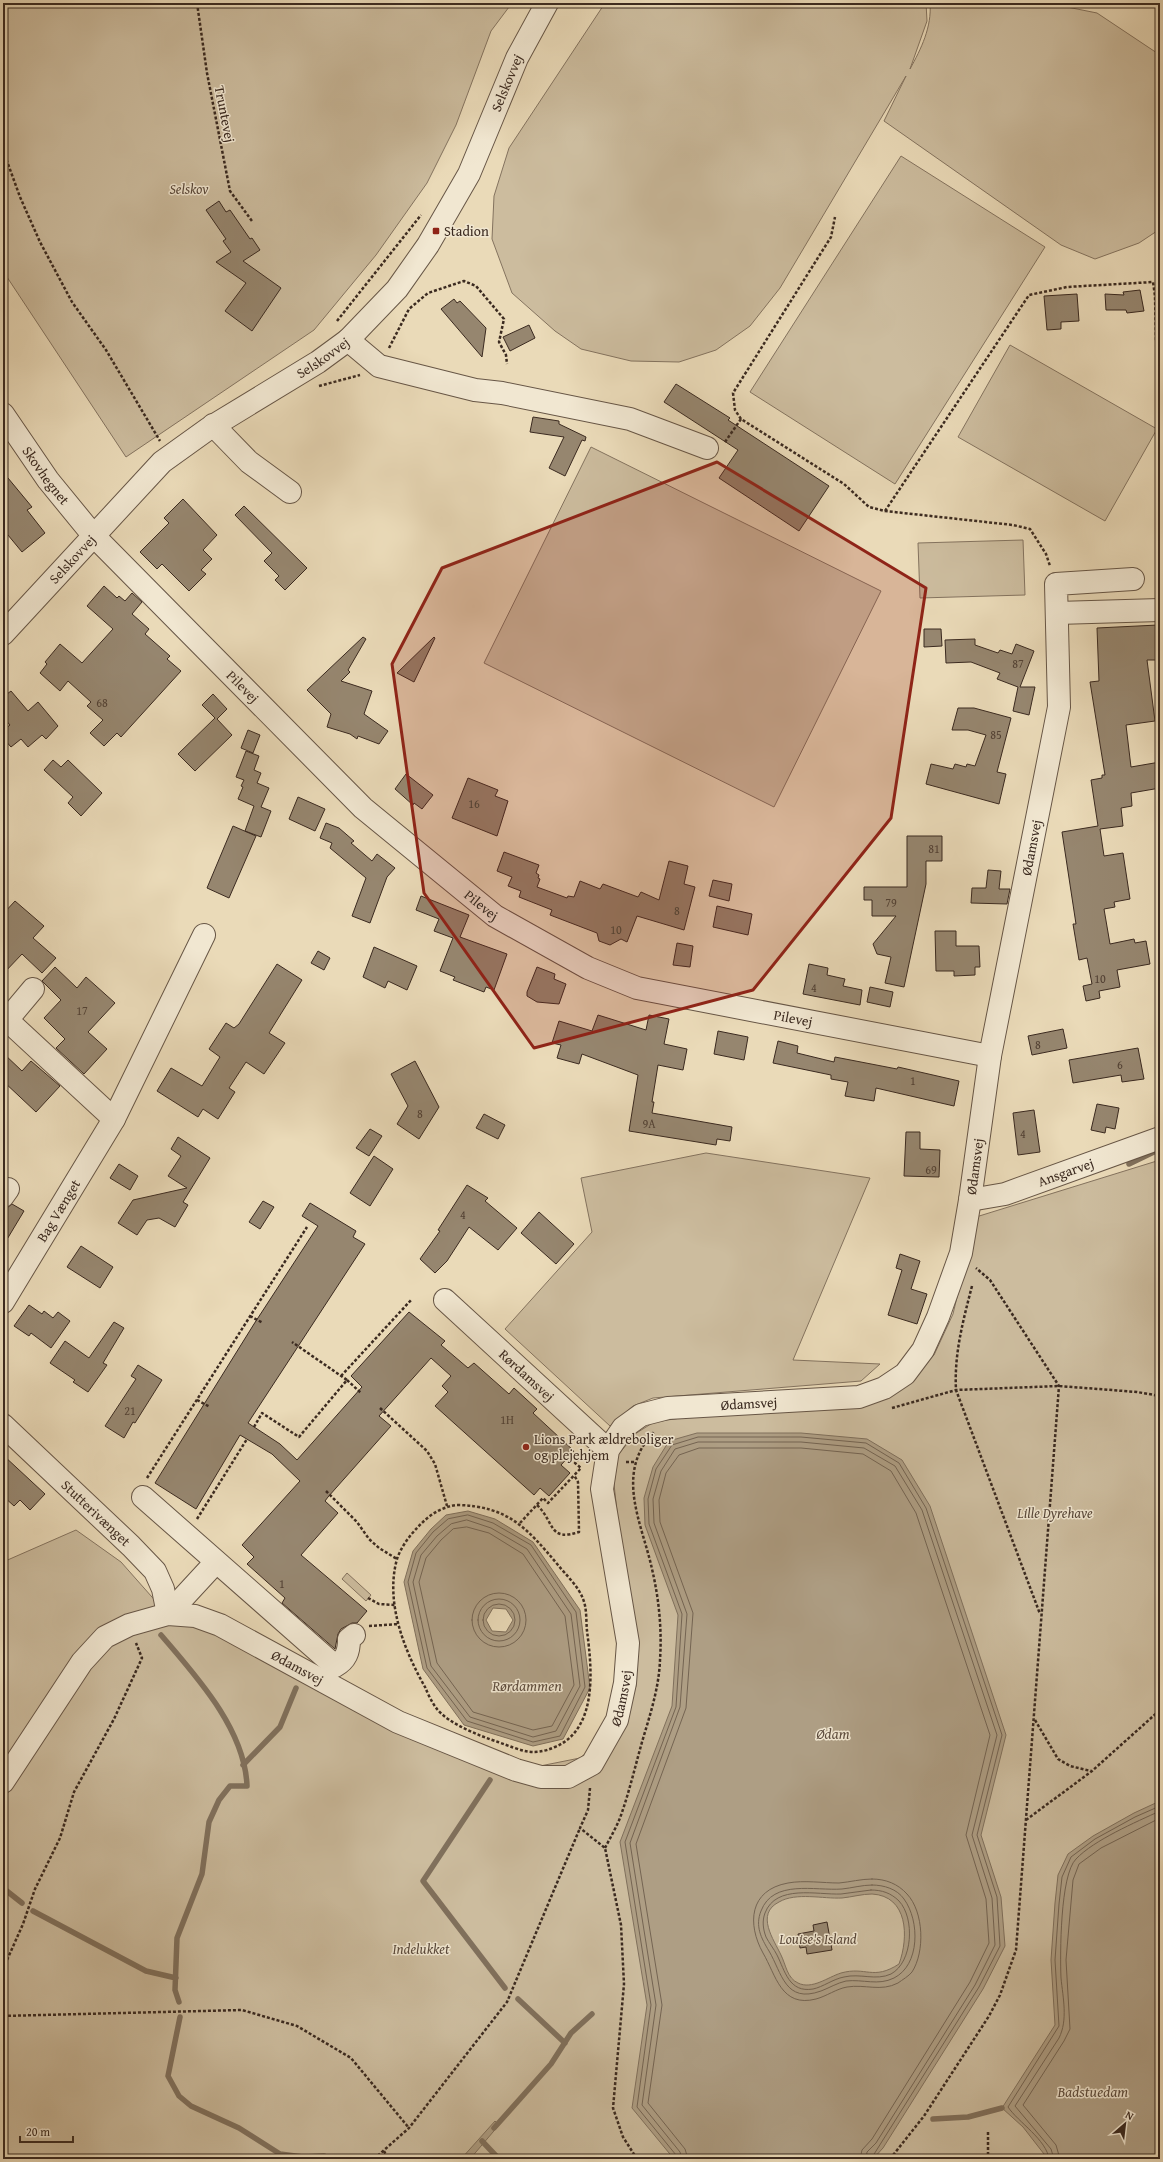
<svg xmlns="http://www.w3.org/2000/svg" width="1163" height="2162" font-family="'Gentium Book Plus',serif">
<rect width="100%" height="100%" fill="#eadab8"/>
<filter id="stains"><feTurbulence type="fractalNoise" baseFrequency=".005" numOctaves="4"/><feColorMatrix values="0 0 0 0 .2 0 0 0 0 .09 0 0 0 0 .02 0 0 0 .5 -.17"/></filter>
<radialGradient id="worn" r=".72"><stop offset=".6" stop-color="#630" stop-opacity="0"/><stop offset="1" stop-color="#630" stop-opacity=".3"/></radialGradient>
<path fill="#ccbc9e" stroke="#84735f" d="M3 3H512L491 31 456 125 427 183 376 255 314 330 126 457 3 271Z
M605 3H926L927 21 910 69C921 49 932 27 930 3H1047L1097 13 1160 55V229L1139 243 1095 259 1061 245 884 121 906 76 780 288 750 326 716 350 679 362 631 361 581 349 555 331 512 293 492 239 494 196 509 148Z
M901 156 1045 247 895 484 750 392Z
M1010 345 1157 429 1105 521 958 437Z
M591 447 881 591 774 807 484 663Z
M1023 540 1025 595 920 598 918 543Z
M706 1153 870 1178 793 1360 880 1364 861 1381 653 1398 633 1406 610 1426 505 1329 592 1232 581 1178Z
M1160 1160V2159H3V1562L76 1530 121 1562 167 1614 195 1616 413 1731 540 1766 580 1758 600 1742 624 1717 636 1686 614 1484 618 1455 635 1434 654 1422 903 1385 934 1355 953 1314 976 1217Z
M347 1573 371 1595 366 1601 342 1579Z"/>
<path fill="#ae9e84" stroke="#80705c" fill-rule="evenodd" d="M697 1433H801L867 1439 902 1460 930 1506 1006 1735 981 1835 1001 1897 1005 1946 983 1989 883 2148 873 2159H674L632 2108 647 2005 620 1842 672 1706 678 1615 645 1525 644 1498 653 1467 669 1441ZM872 1894C908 1896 909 1937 899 1964 873 1981 866 1966 841 1973 828 1977 812 1990 798 1983 787 1978 786 1965 781 1955 774 1940 755 1914 779 1902 796 1892 823 1899 842 1898 852 1897 862 1894 872 1894Z
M468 1511 495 1519 533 1542 580 1610 590 1688 563 1739 533 1746 464 1725 423 1669 404 1582 413 1551 431 1529 446 1515ZM493 1608 506 1609 513 1620 506 1632 492 1631 486 1620Z
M1160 1801V2159H1045L1044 2154 1023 2127 1002 2108 1055 2025 1051 1960 1055 1903 1058 1875 1068 1854 1093 1836 1134 1813Z
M495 2121 499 2125 470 2159H461Z"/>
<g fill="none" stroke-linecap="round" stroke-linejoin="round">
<path stroke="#746452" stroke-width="1" d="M468 1515 493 1523 531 1545 576 1612 585 1687 560 1736 533 1742 467 1721 427 1668 408 1582 416 1553 433 1532 448 1519Z
M467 1520 491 1528 527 1549 571 1614 580 1686 556 1731 533 1737 470 1717 431 1666 413 1582 421 1555 437 1536 451 1524Z
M467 1527 489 1533 523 1554 565 1616 574 1685 552 1726 533 1730 473 1712 437 1663 419 1582 426 1558 441 1540 453 1529Z
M472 1620a27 27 0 1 1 54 0a27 27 0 1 1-54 0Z
M478 1620a21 21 0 1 1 42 0a21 21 0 1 1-42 0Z
M483 1620a16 16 0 1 1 32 0a16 16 0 1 1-32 0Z
M872 1879C886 1879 898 1884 907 1894 924 1912 925 1952 912 1972 909 1976 902 1980 898 1983 881 1992 865 1984 847 1987 836 1989 827 1996 816 1999 781 2008 776 1975 763 1953 747 1924 749 1890 788 1883 804 1880 823 1883 839 1883 850 1882 861 1879 872 1879Z
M872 1885C884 1885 897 1889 904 1899 920 1921 920 1965 894 1978 878 1986 863 1979 846 1981 837 1983 829 1988 821 1991 785 2004 782 1973 769 1951 761 1938 755 1926 761 1911 773 1879 815 1891 842 1889 852 1888 862 1885 872 1885Z
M871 1890C882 1890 891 1893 899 1901 915 1918 913 1962 891 1974 876 1981 860 1973 844 1977 833 1979 823 1987 813 1989 789 1993 785 1971 777 1955 774 1949 769 1943 766 1937 763 1929 762 1921 765 1913 776 1884 817 1895 841 1894 851 1893 861 1891 871 1890Z
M677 2159 676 2155 637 2107 651 2005 625 1842 676 1707 682 1614 649 1524 648 1499 656 1469 672 1445 698 1437H801L866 1443 899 1463 926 1508 1002 1735 977 1835 997 1897 1000 1946 979 1987 871 2159
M682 2159 680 2152 642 2105 656 2005 630 1843 680 1707 687 1614 654 1523 653 1499 661 1471 675 1449 698 1442H801L864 1448 895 1466 922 1510 997 1735 972 1835 992 1898 995 1945 975 1985 876 2143 867 2152 866 2159
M688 2159 685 2149 648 2103 662 2005 636 1844 686 1708 693 1613 660 1522 659 1500 666 1473 679 1455 699 1448H801L863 1454 891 1471 916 1513 990 1735 966 1835 986 1899 989 1943 970 1982 872 2139 862 2150 860 2159
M1049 2159C1047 2140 1018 2122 1008 2107L1059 2026 1055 1960 1059 1904 1062 1877 1071 1857 1095 1839 1135 1817 1160 1806
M1054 2159 1051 2149 1015 2106 1059 2038C1068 2020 1063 1998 1061 1978 1060 1955 1060 1875 1076 1859 1094 1840 1136 1822 1160 1811
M1060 2159 1056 2145 1023 2105 1064 2041 1070 2029 1066 1960 1073 1880 1079 1864 1101 1848 1160 1818"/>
<path stroke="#80705c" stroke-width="5.5" d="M1129 1164 1160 1149
M161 1635C196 1676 245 1729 247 1786H230L219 1800 209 1822 202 1874 177 1938 175 1990 179 2002
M243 1765 280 1727 296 1688
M490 1780 423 1881 505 1988
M3 1888 22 1903
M33 1911 146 1971 176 1978
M518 1999 565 2043
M180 2017 168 2076 179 2096 191 2106 239 2128 280 2154 303 2157 324 2156 330 2159
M933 2119 968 2117 1002 2108
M494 2128 551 2064 571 2033 592 2014
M482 2141 499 2159"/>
</g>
<path fill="#96866f" stroke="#3b2a20" d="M219 201 226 212 230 210 250 239 252 238 260 250 243 261 281 288 252 331 225 311 246 283 216 262 231 252 223 241 226 239 206 210Z
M1140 290 1144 311 1127 313 1126 310H1106L1105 294 1124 295 1123 292Z
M1077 294 1079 321 1061 322V329L1047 330 1044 296Z
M454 299 457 303 460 301 486 328 482 357 441 309Z
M529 325 535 338 510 351 503 337Z
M676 384 730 418 728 420 829 486 799 531 719 478 738 450 664 402Z
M533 417 559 421V424L586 437 585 441 582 440 565 476 549 468 564 437 530 432Z
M3 472 32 507 27 510 45 533 22 552 3 529Z
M183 499 217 535 203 550 212 559 201 570 206 574 189 591 162 564 157 569 140 552 169 523 164 518Z
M244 506 307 568 285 590 275 580 279 576 264 561 272 553 235 515Z
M104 586 117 598 119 596 125 601 132 593 142 602 132 614 149 629 145 634 170 656 167 659 181 671 121 737 117 733 104 746 90 733 103 720 87 706 91 702 68 681 60 691 40 673 47 664 45 662 60 644 82 663 113 629 87 606Z
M1158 625 1159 660H1147L1155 721 1126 725 1131 767 1160 762V788L1131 793 1132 806 1121 808 1123 826 1100 829 1104 856 1123 853 1130 899 1114 902 1115 907 1104 909 1110 944 1134 939 1135 943 1146 941 1150 964 1117 970 1120 987 1099 991 1100 998 1086 1001 1083 986 1092 984 1087 958 1079 960 1073 924H1076L1062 832 1098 826 1091 780 1102 778V775H1105L1090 682 1099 681 1097 628Z
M924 629H941L942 646 924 647Z
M363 637 366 639 348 670 350 672 341 681 372 691 364 714 388 731 379 744 358 736 357 739 350 734 327 727 331 714 307 690Z
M434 637 435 638 414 682 397 673Z
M975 639V645L998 653 1000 650 1012 654 1016 644 1034 651 1020 687H1035L1029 715 1013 711 1018 687 997 679 1000 673 971 662 946 663 945 640Z
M11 691 28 711 38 702 58 726 46 739 42 735 28 747 21 739 11 747 3 738V731L10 725 3 717V697Z
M213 694 227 709 217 719 232 735 195 771 178 754 215 718 202 705Z
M958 708H974L1011 718 997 772 1006 774 999 804 926 784 931 764 953 769 955 764 966 767 967 764 975 766 986 735 968 730H952Z
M248 730 260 735 253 753 241 748Z
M246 751 259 756 254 770 261 773 257 783 269 788 261 807 271 811 261 837 245 831 254 806 238 799 243 787 241 786 244 780 236 777Z
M53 760 61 767 68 760 102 793 81 816 68 803 73 797 44 770Z
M406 774 433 795 422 809 414 803 413 805 395 789Z
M468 778 498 790 495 796 508 801 497 836 452 818Z
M298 797 325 809 315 831 289 819Z
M326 823 339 828 354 841 351 843 372 861 377 854 395 868 387 877 370 923 352 916 366 878 330 848 332 843 320 838Z
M233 826 256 836 229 898 207 888Z
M907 836H942V861H926V884L904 987 885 983 891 957 877 954 873 944 896 916H872V900H864V887H907Z
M504 852 539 865 536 873 539 875 538 878 540 879 537 887 567 898 568 896 574 897 580 881 600 889 603 884 638 897 641 892 659 900 669 861 688 866 684 884 695 887 684 930 637 916 627 942 621 939 610 945 599 941 597 933 550 915 552 910 519 897 521 891 508 886 512 877 497 871Z
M988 870 1001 871 999 889H1010L1007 904 971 903 972 888H986Z
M713 880 732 884 729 901 709 896Z
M421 896 469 915 460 937 507 954 494 990 486 987 484 992 453 980 455 977 440 971 453 938 434 931 439 919 416 910Z
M15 901 44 926 33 938 56 958 42 973 22 954 3 974V914Z
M717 906 752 914 748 935 713 927Z
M935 931H956V946H979L980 967H975V975L954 976V971H936Z
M677 943 693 946 690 967 673 965Z
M374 947 417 966 407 990 388 981 385 988 363 977Z
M318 951 330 958 324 970 311 963Z
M277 964 302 980 269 1033 285 1043 264 1074 246 1062 229 1088 235 1092 218 1119 203 1109 198 1117 157 1091 171 1068 202 1086 220 1057 209 1049 226 1023 234 1028 239 1024Z
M809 964 828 968 827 975 845 979 843 986 862 990 860 1005 803 994Z
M55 967 77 988 86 977 115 1003 88 1032 107 1049 84 1074 56 1048 65 1039 44 1018 61 1000 42 981Z
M537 967 555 974 554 979 566 984 559 1004 537 1002 527 996V992Z
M870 987 893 992 890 1007 867 1002Z
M598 1015 646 1030 649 1015 669 1019 664 1044 687 1049 683 1070 658 1065 652 1102H654L652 1113 732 1127 730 1141 717 1139 716 1145 629 1131 638 1075 582 1054 579 1064 557 1058 561 1045 552 1043 559 1021 592 1031Z
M1063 1029 1067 1048 1032 1055 1028 1036Z
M718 1031 748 1037 744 1060 714 1054Z
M778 1041 798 1046 797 1053 834 1062 835 1057 897 1069 898 1067 959 1081 954 1106 876 1088 874 1101 845 1096 848 1082 831 1079V1075L773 1063Z
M1138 1048 1144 1079 1122 1082 1121 1075 1073 1083 1069 1060Z
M3 1053 22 1071 31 1061 60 1086 36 1112 3 1081Z
M415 1061 439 1107 419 1139 397 1124 408 1106 391 1074Z
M1097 1104 1119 1108 1115 1129 1106 1127 1105 1133 1091 1130Z
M1034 1110 1040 1152 1018 1155 1013 1113Z
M484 1114 505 1125 498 1139 476 1128Z
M370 1129 382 1136 369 1156 356 1148Z
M906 1132H920V1149L940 1150 939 1177 904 1176Z
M178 1137 210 1158 183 1202 188 1205 175 1227 159 1218 147 1220 137 1235 118 1223 133 1200 187 1188 168 1176 181 1156 171 1149Z
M374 1156 393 1169 370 1206 350 1193Z
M119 1164 138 1176 130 1190 110 1178Z
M467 1185 488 1198 485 1201 517 1228 498 1250 469 1227 447 1261 435 1273 420 1259 440 1231 438 1230Z
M263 1201 274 1207 260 1229 249 1222Z
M310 1203 356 1231 353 1237 365 1244 248 1423 280 1444 297 1460 362 1387 351 1376 409 1312 445 1341 441 1345 468 1368 474 1363 509 1394 514 1388 537 1409 533 1413 574 1451 561 1465 570 1473 549 1496 540 1488 534 1495 435 1406 448 1392 442 1386 451 1376 431 1358 379 1416 391 1426 328 1497 325 1501 338 1513 301 1555 367 1611 357 1623H352L341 1629 338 1634 335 1649 282 1603 285 1598 247 1564 254 1557 242 1545 300 1481 272 1454 240 1435 196 1509 155 1483 254 1324 318 1226 302 1216Z
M12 1204 24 1211 3 1246V1214L7 1208Z
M539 1212 574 1244 556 1264 521 1233Z
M81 1246 113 1267 100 1288 67 1267Z
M900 1254 920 1261 911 1289 927 1294 917 1324 888 1315 902 1270 896 1268Z
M29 1305 42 1314 44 1311 53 1318 58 1312 70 1321 51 1348 31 1333 29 1336 14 1326Z
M114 1322 124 1328 103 1363 107 1365 88 1392 73 1382 75 1380 50 1363 65 1341 89 1358Z
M138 1365 162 1380 135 1423 133 1422 124 1438 105 1426 136 1379 131 1376Z
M3 1455 45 1494 30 1510 20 1500 14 1506 3 1496Z
M827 1922 832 1950 807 1954 806 1947 800 1948 798 1934 814 1931 813 1925Z"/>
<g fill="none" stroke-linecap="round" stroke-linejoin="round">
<g stroke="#675646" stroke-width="24">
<g id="minor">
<path d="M348 340 379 366 475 390 502 393 630 419 707 448"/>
<path id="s1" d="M3 414 48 480 93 535 363 808 495 916 588 968 637 988 990 1056"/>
<path d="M213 425 249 462 290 492"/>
<path d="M1057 613 1160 610"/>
<path id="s2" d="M3 634 162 462 208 429 318 362 348 340 397 289 428 245 469 174 517 58 547 3"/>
<path d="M7 1020 33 989"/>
<path d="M3 1024 7 1020 114 1119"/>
<path d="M3 1196 8 1189"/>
<path id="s3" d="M970 1200 1005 1194 1160 1138"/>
<path id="s4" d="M445 1300 608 1450"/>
<path id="s5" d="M3 1302 114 1119 204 935"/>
<path id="s6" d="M3 1425 131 1546 155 1571 163 1589 168 1614"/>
<path d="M143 1497 335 1666C346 1660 349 1652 349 1639L354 1635"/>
<path d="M168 1614 216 1562"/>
<path id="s7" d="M3 1782 82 1662 105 1637 129 1625 168 1614 195 1616 220 1625 398 1722 516 1770 541 1777H568L592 1764 617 1720 625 1683 628 1643 602 1489 608 1450 623 1428 641 1415 668 1408 859 1397 884 1388 905 1374 923 1350 938 1317 961 1253 970 1200 990 1056 1059 707 1056 584 1133 579"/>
</g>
</g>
<path stroke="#3b2a20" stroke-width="2.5" stroke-dasharray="3 2" stroke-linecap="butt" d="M197 3 207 73 230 191 252 221
M3 150 20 197 40 242 72 302 106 350 160 441
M337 321 421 215
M389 348 409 309 428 293 464 281 476 286 504 319 499 342 506 355 507 364
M319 386 360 375
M741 419 735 410 733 393 831 237 835 217
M725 442 741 419 844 484 869 507 885 511 1013 525 1030 529 1046 554 1050 566
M885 511 1029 295 1067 287 1153 282 1155 296 1156 341 1160 344
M972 1286C963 1321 954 1354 956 1390L1040 1614
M250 1316 263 1323
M341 1376 412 1299
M347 1380 361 1393
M197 1400 210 1407
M380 1408 427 1451 435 1464 447 1506
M892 1408 956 1390 1059 1386 1137 1392 1160 1396
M254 1427 262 1413 299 1437 347 1380 292 1342
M626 1462H636
M147 1478 307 1227
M326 1491 357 1522 369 1539 379 1548 397 1559
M457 1505C508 1506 527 1528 558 1565 566 1575 579 1587 583 1599 587 1608 586 1621 587 1631 592 1669 598 1729 555 1747 532 1757 521 1750 498 1742 480 1736 449 1724 437 1709 432 1703 428 1694 425 1687 404 1650 385 1602 397 1559 401 1547 410 1535 418 1527 429 1515 441 1507 457 1505Z
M537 1505C555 1522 548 1542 579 1532L578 1482 574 1475
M197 1519 247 1439
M520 1523 543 1498 548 1503 581 1468 575 1463 583 1454
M368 1598 379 1604 395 1605
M369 1626 399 1624
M1035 1720 1058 1759 1070 1766 1091 1771
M590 1788 588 1810 580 1828 605 1848 621 1925 624 1984 613 2108 623 2137 637 2159
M1026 1820 1092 1771 1160 1710
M605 1848C610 1838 616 1828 620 1818 629 1793 635 1767 642 1742 650 1715 659 1688 660 1660 662 1629 659 1599 652 1569 642 1523 614 1473 654 1432
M3 1969 23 1924 35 1889 60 1838 74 1792 114 1719 142 1658 136 1643
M3 2016 242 2010 297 2026 351 2058 409 2128
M988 2132V2159
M384 2151 388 2159
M374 2159 409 2128 507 2002 580 1828
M890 2159 924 2116 989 2016 1000 1995 1016 1950 1059 1386 990 1280 976 1268"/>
<use href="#minor" stroke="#f1e7d1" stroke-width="22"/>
</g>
<path fill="#8f2418" fill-opacity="0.2" stroke="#8f2418" stroke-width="3" stroke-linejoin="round" d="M717 462 926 588 891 818 753 990 534 1048 424 893 392 664 442 568Z"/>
<g fill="#8f2418" stroke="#f1e7d1" stroke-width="1.5">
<rect x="432" y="227" width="8" height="8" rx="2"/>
<circle cx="526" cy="1447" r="4"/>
</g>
<g text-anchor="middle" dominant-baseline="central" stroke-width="3" stroke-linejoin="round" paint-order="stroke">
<g font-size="12" fill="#524134">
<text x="1018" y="663">87</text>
<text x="102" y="702">68</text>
<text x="996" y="734">85</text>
<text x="474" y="803">16</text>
<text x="934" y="848">81</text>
<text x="891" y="902">79</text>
<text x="677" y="910">8</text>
<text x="616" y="929">10</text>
<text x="1100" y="978">10</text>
<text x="814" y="987">4</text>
<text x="82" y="1010">17</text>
<text x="1038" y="1044">8</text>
<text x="1120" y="1064">6</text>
<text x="913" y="1080">1</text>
<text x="420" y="1113">8</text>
<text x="649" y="1123">9A</text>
<text x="1023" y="1133">4</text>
<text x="931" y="1169">69</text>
<text x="463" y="1214">4</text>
<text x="130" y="1410">21</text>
<text x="507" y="1419">1H</text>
<text x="282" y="1583">1</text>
</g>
<g font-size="14" fill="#3b2a20" stroke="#f1e7d1">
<text stroke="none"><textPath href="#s2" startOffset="762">Selskovvej</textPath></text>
<text transform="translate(225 114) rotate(79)">Truntevej</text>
<text stroke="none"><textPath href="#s2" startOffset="426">Selskovvej</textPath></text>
<text stroke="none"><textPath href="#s1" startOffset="75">Skovhegnet</textPath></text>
<text stroke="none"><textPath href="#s2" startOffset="102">Selskovvej</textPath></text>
<text stroke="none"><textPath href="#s1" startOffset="364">Pilevej</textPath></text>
<text stroke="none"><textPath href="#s7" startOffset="1899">Ødamsvej</textPath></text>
<text stroke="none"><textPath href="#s1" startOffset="688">Pilevej</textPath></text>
<text stroke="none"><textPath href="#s1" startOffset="1024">Pilevej</textPath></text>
<text stroke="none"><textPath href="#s7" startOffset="1575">Ødamsvej</textPath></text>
<text stroke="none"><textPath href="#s3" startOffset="100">Ansgarvej</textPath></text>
<text stroke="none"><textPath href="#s5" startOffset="107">Bag Vænget</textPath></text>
<text stroke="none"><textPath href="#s4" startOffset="111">Rørdamsvej</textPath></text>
<text stroke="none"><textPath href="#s7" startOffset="1191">Ødamsvej</textPath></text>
<text stroke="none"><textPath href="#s6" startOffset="128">Stutterivænget</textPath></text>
<text stroke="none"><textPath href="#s7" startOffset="387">Ødamsvej</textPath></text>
<text stroke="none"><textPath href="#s7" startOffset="782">Ødamsvej</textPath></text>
</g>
<g font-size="14" font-style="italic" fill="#584739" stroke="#f1e7d1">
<text x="189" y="189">Selskov</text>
<text x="1055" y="1513">Lille Dyrehave</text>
<text x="818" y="1939">Louise's Island</text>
<text x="421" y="1949">Indelukket</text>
</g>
<g font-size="14" fill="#3b2a20" stroke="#f1e7d1" text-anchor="start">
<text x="444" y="231">Stadion</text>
<text x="534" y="1439">Lions Park ældreboliger<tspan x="534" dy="16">og plejehjem</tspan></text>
</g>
<g font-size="15" font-style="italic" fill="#5e4d3e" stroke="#f1e7d1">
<text x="527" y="1685">Rørdammen</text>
<text x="833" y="1733">Ødam</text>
<text x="1093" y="2091">Badstuedam</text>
</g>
</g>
<rect width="1163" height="2162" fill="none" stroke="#eadab8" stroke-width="16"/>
<rect x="4" y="4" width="1155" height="2154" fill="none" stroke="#3b2a20" stroke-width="2"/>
<rect x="8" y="8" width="1147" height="2146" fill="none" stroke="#3b2a20"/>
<g transform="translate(1125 2124) rotate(28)" stroke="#f1e7d1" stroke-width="3" paint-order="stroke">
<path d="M0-3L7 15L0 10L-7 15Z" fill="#3b2a20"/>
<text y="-6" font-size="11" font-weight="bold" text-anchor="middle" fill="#3b2a20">N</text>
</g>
<path d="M20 2136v6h53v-6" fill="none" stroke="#3b2a20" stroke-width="2"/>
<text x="26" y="2136" font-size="12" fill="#3b2a20" stroke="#f1e7d1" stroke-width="3" paint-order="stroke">20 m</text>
<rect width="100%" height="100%" filter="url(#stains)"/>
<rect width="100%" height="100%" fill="url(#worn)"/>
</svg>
